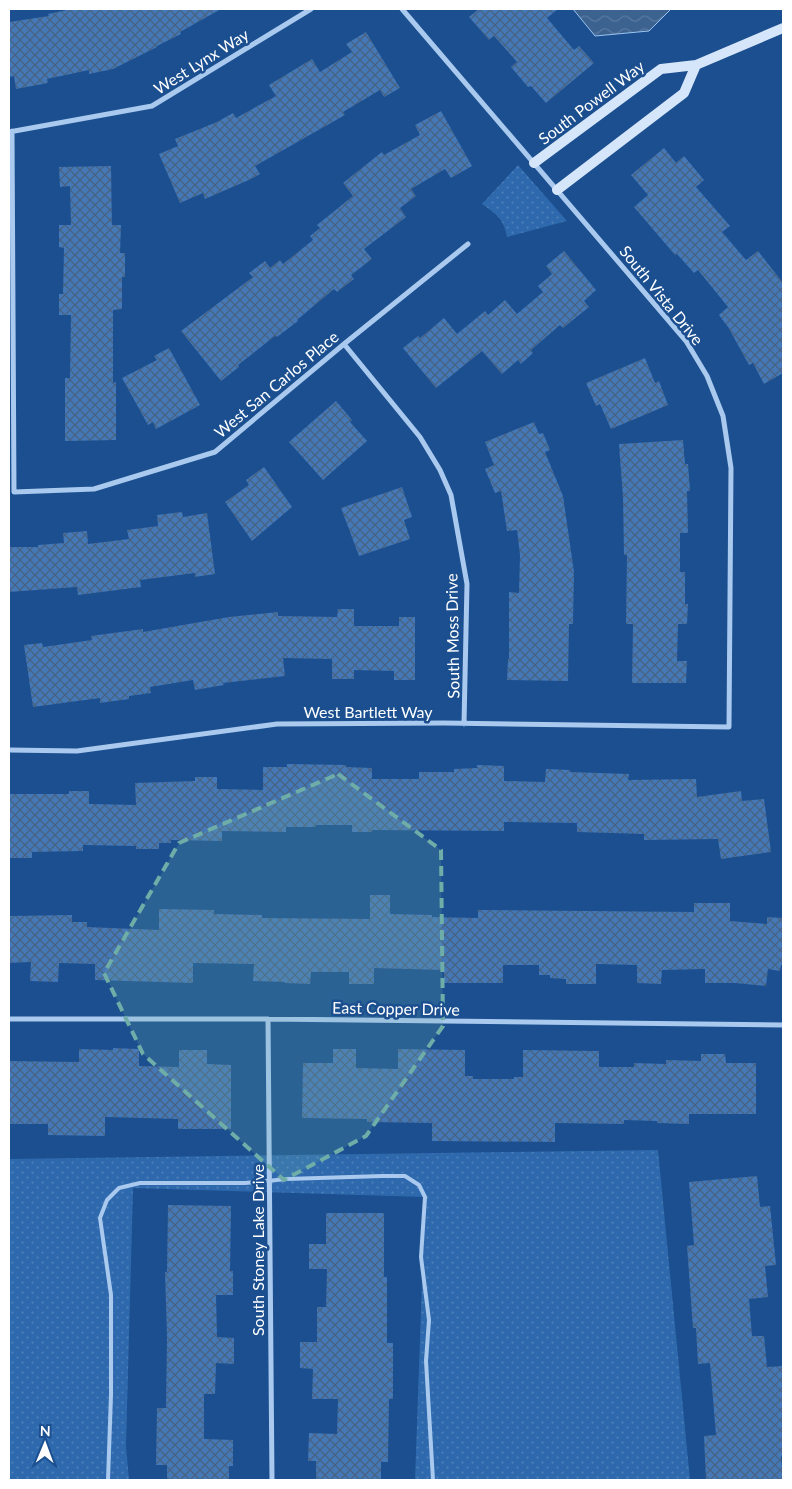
<svg xmlns="http://www.w3.org/2000/svg" width="792" height="1489" font-family="Lato,sans-serif">
<defs>
<pattern id="grass-dots" width="8" height="8" patternUnits="userSpaceOnUse" patternTransform="scale(1.25)"><rect width="8" height="8" fill="#2e69ad"/><path d="M2 2h.1M6 6h.1" fill="none" stroke="#4d80b9" stroke-width="1.8" stroke-linecap="round"/></pattern>
<pattern id="water-waves" width="16" height="10" patternUnits="userSpaceOnUse" patternTransform="scale(1.25)"><rect width="16" height="10" fill="#3c6290"/><path d="M0 5q4-4 8 0t8 0" fill="none" stroke="#597aa1"/></pattern>
<pattern id="building-cross-hatch" width="8" height="8" patternUnits="userSpaceOnUse" patternTransform="scale(1.25)"><rect width="8" height="8" fill="#4478b7"/><path d="M0 0l8 8M0 8l8-8" fill="none" stroke="#486282"/></pattern>
</defs>
<rect width="100%" height="100%" fill="#1b4f8f"/>
<path fill="url(#grass-dots)" d="M518 165 567 221 507 237C504 219 496 214 482 204Z
M658 1150 690 1480H415L425 1197 133 1188 126 1446 129 1480H9V1159Z"/>
<path fill="url(#water-waves)" stroke="#9cc4f0" d="M573 9H671L649 31 595 36Z"/>
<path fill="url(#building-cross-hatch)" d="M72 9H221L180 32 181 34 157 46V47L113 69 89 74V70L47 79 48 83 16 89 14 76 9 77V22L49 16 48 14Z
M479 9H558L547 18 574 50 579 46 594 63 546 103 531 86 528 87 511 67 517 62 494 36 489 40 469 17Z
M366 32 400 88 384 97 380 90 343 112 345 115 255 166 260 174 251 179 205 199 203 193 180 203 159 154 178 146 175 139 217 122 233 113 236 118 276 96 269 85 312 59 320 72 352 52 346 44Z
M441 111 472 166 451 178 445 169 411 189 416 196 400 208 406 217 364 249 372 259 351 275 354 279 337 292 334 289 297 320 298 321 277 337 275 336 238 365 239 367 221 381 181 331 253 277 249 273 265 261 270 268 280 260 283 264 313 240 310 236 320 228 317 225 353 196 343 183 382 152 384 155 420 135 415 125Z
M664 148 676 163 684 156 704 180 696 187 730 226 722 232 746 260 758 251 783 283V373L764 384 753 363 749 365 728 327 719 315 728 307 698 270 694 273 677 254 675 255 634 207 648 195 631 175Z
M111 166 112 225H121L120 253H125V277H122V309L113 310V383L116 382V440L65 441V378H70L71 315H59V294H63L64 248 59 247V225H71L70 186 60 187 59 167Z
M564 251 596 290 584 301 589 307 563 328 560 325 531 350 533 353 521 364 518 360 502 374 482 351 436 388 403 348 418 336 420 338 444 318 457 334 485 311 488 315 505 300 517 314 543 292 538 286 552 274 546 266Z
M169 348 200 405 156 429 153 422 148 425 122 378 157 360 154 356Z
M645 358 655 383 659 381 668 405 611 429 600 404 596 406 586 383Z
M336 401 352 420 350 422 367 441 323 480 289 442Z
M534 422 539 434 543 433 550 450 545 452 563 496 574 572 573 624H569L568 681 507 680 508 659H509V592L519 593 520 555 517 530 507 531 501 491 495 493 485 469 494 465 485 442Z
M683 440 685 464H688L690 491H687L688 533H680V572H685V604H688L687 624H678L677 661H687L686 683H632L633 624H626L627 555H624L623 498 619 444Z
M264 467 292 507 252 541 225 502 249 485 246 480Z
M402 487 412 517 404 520 410 539 359 556 341 508Z
M182 512 183 517 207 513 215 574 195 577V573L140 580 141 587 78 595 77 587 9 592V547H38V545L64 543 63 533 87 531 88 544 129 539 127 530 158 526 157 515Z
M338 609H354V626H399V617H415V680H394V671L354 670V679H332V659L283 658 285 676 223 683 224 685 195 690 193 680 150 687 151 693 129 696V699L100 703V698L33 707 24 645 42 643 43 647 92 640 91 636 143 629V632L229 617 278 612V616L337 617Z
M287 764 346 765V767L372 768V779H419V772H454V769L477 768V765L504 766V781L545 782 546 769 570 770V772L629 774 628 780 696 779 697 797 741 791 742 801 764 799 771 852 721 859 718 839 644 840V834L577 832V823L504 822V831L372 830V832H352V825H316L315 827H286V832L222 831V841L171 840V843H159V849H136V846L83 845V851L32 852V858H9V794H69V791H89V804L136 805 135 783 195 781V777H217V789L263 790V767H287Z
M370 895H390V914L432 915V917L478 918V910L694 912V903H730V921L767 924V917L783 918V965H781L780 971 768 969 766 986 735 983H705V969L662 970 661 984 637 983V965L596 964V984H566V979L550 978V975H539V965H503V983H444V970L374 968V984H349V972H311L310 984 285 983V982L253 981 254 964 193 963V983L95 980V964L59 963 58 982 30 981 31 962 9 963V916L72 915V922H87V927L159 930V909L214 910V914L262 915V918L370 919Z
M113 1048 139 1049V1066L179 1067V1050H207V1064L231 1065V1129H178V1119L105 1117V1136L48 1135V1124H9V1061L79 1062V1049L113 1050Z
M333 1049H356V1068L398 1069V1049L465 1050V1076H473V1079H514V1077H523V1050L599 1051V1067H634V1063L666 1064V1060L701 1061V1054H725L726 1063H756V1114H689V1124L657 1123V1121L624 1120V1124L555 1123V1142L432 1141V1123L367 1122V1119L302 1118 303 1063H333Z
M757 1176 760 1207 770 1206 776 1265 765 1266 768 1297 749 1299 752 1336H764L767 1367 783 1366V1456H781L783 1480H706L704 1436 716 1435 710 1363 698 1364 696 1328H693L687 1246 694 1245 689 1182Z
M168 1205 231 1206 230 1271H233V1295H216L217 1337 234 1338V1364L216 1363 215 1394H204V1439L233 1440V1466H229V1480H167V1465H156L157 1408H166L167 1337 165 1272H167Z
M326 1213H384V1277H387V1343H393V1399H389L388 1462H381V1480H316V1461H308L309 1433 337 1434 338 1399H312L313 1369 300 1368V1342H317V1307H326L327 1269H309V1244H326Z"/>
<g fill="none" stroke-linecap="round" stroke-linejoin="round">
<path stroke="#a9c9ee" stroke-width="4" d="M108 1480 111 1395V1295L100 1218 107 1200 119 1188 140 1183H245L287 1179 382 1176H405L419 1185 425 1197 421 1257 429 1320 426 1361 433 1480"/>
<path stroke="#a9c9ee" stroke-width="5" d="M12 131 14 492 94 489 215 452 344 344 468 244
M9 132 152 106 311 9
M344 344 420 437 440 470 451 495 467 584 464 724
M9 750 77 751 277 724 444 723 729 727 731 468 723 416 707 376 686 341 402 9
M9 1019H268L783 1025
M268 1019 272 1480"/>
<path stroke="#d6e6fa" stroke-width="10" d="M534 163 661 69 696 65 783 28
M557 190 684 93 696 65"/>
</g>
<path fill="#6fada8" fill-opacity="0.2" stroke="#6fada8" stroke-width="4" stroke-dasharray="10 6" stroke-linejoin="round" d="M338 774 441 850 443 1026 366 1136 284 1180 143 1054 104 973 179 843Z"/>
<g text-anchor="middle" dominant-baseline="central" stroke-width="5" stroke-linejoin="round" paint-order="stroke">
<g font-size="16" fill="#fff" stroke="#1b4f8f">
<text transform="translate(201 61) rotate(-32)">West Lynx Way</text>
<text transform="translate(591 102) rotate(-37)">South Powell Way</text>
<text transform="translate(662 295) rotate(51)">South Vista Drive</text>
<text transform="translate(276 384) rotate(-40)">West San Carlos Place</text>
<text transform="translate(452 636) rotate(-91)">South Moss Drive</text>
<text x="368" y="711">West Bartlett Way</text>
<text transform="translate(396 1008) rotate(1)">East Copper Drive</text>
<text transform="translate(257 1250) rotate(-90)">South Stoney Lake Drive</text>
</g>
</g>
<rect width="792" height="1489" fill="none" stroke="#ffffff" stroke-width="20"/>
<g transform="translate(45 1444) rotate(1)" stroke="#1b4f8f" stroke-width="4" paint-order="stroke">
<path d="M0-4L9 19L0 12L-9 19Z" fill="#ffffff"/>
<text y="-8" font-size="14" font-weight="bold" text-anchor="middle" fill="#ffffff">N</text>
</g>
</svg>
